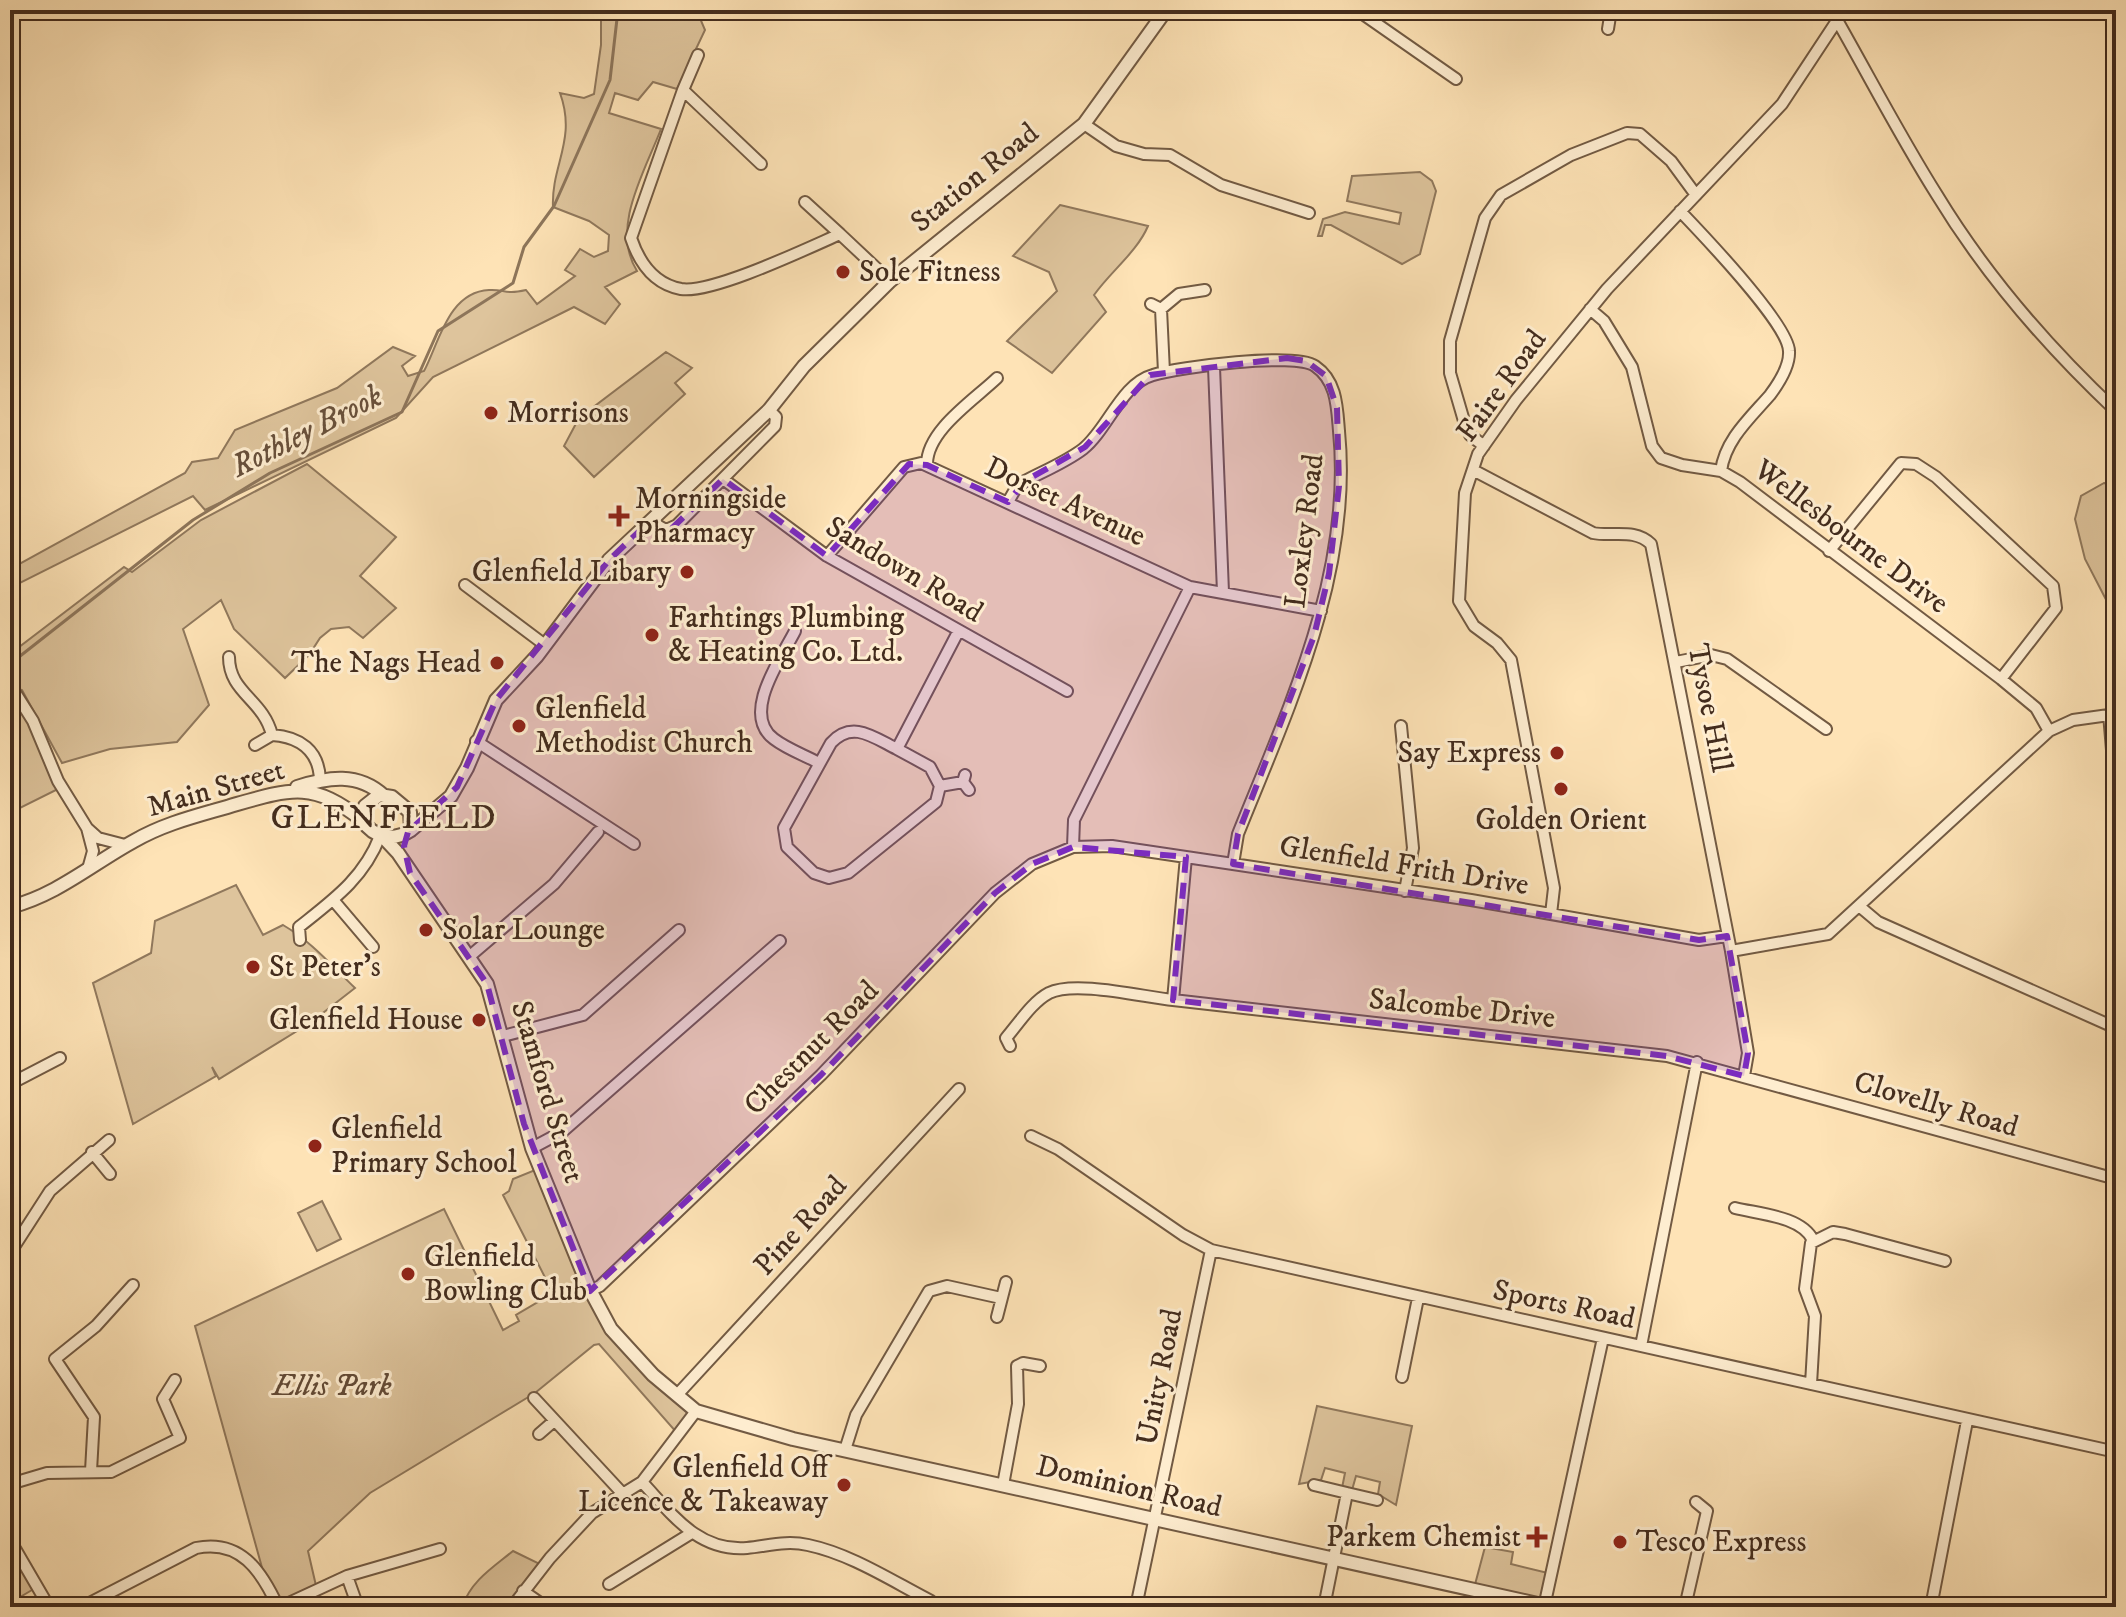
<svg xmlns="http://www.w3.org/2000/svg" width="2126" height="1617" font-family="'IM FELL DW Pica',serif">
<rect width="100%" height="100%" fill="#fee3b6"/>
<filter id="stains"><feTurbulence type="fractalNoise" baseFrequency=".0025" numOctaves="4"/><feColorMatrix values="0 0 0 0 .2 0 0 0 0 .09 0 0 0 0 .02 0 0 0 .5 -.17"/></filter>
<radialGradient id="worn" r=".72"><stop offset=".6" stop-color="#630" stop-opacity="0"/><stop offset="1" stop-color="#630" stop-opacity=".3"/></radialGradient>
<path fill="#dec49c" stroke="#90785c" stroke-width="2" d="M601 10H700L699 16 705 30 677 89 653 82 638 100 615 93 609 113 661 129C645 171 610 228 637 271L605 287 620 304 605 324 574 307 433 377 396 418 205 510 193 496 10 588V569L185 473 192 462 218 458 235 430 337 388 393 347 415 356 402 366 408 376 424 371C439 343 448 292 489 290 505 289 504 295 526 290L537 304 575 276 565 270 580 249 594 257 608 251 609 235 589 221 553 207C551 165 577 140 560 93L584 98 594 94 601 45Z
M1420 172 1432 181 1436 191 1420 254 1402 264 1331 225H1325L1322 236H1318L1323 219 1345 212 1399 224 1401 213 1347 201 1352 176Z
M1060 205 1148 226C1137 252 1111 271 1094 295L1106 312 1052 373 1007 341 1057 291 1049 272 1013 256Z
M666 352 692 368 675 383 685 394 594 477 564 446 579 418Z
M307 464 396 537 360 576 396 608 363 638 349 627 331 629 320 638 309 655 285 678 234 629 221 600 183 629 209 705 177 742 110 749 62 763 22 690 10 686V654L124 567 132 572 201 520Z
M2104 483 2116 486V619L2085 559 2075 519 2081 496Z
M10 697 29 724 58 789 10 813Z
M236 885 263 935 283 925C312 942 331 965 355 988L310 1023 219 1079 212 1067 216 1076 133 1124 93 983 151 953 155 921Z
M540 1168 611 1329 696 1411 677 1433 599 1344 594 1345 535 1393 370 1493 308 1551 317 1590 280 1607 266 1582 195 1326 444 1209 503 1330 519 1321 516 1315 553 1293 503 1195 509 1191 513 1179Z
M322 1201 341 1239 317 1251 298 1213Z
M1317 1406 1412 1426 1396 1505 1378 1494 1380 1482 1356 1476 1352 1490 1342 1488 1345 1473 1325 1468 1321 1480 1299 1484Z
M1485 1547 1513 1552 1511 1564 1552 1574 1544 1605 1551 1607H1469Z
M14 1550 37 1587 10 1603V1552Z
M513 1551 544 1566 512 1607H462C471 1581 492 1568 513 1551Z"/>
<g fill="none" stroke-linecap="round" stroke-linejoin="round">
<path stroke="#8d755a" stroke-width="3" d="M10 664 193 520 270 473 402 412 438 331 513 283 524 247 554 206 610 80 618 10"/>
<g stroke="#725a43" stroke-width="14">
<path id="minor" d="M1357 10 1456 79
M1837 20C1870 78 1901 138 1937 195 1985 274 2049 348 2116 411
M1608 29 1611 10
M683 90 698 55
M1084 124 1116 146 1144 154 1170 155 1221 185 1309 213
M761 164 683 90 631 238C639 262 654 284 681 289 712 294 808 248 840 234L890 281
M805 202 840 234
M1680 211C1702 234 1788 324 1789 351 1790 366 1779 383 1770 395 1750 418 1725 440 1721 471
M1151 304 1161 309 1179 294 1205 290
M1161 309 1164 372
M1590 309 1604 321 1632 367 1652 446 1661 458 1682 465 1721 471 1740 482 2001 679 2036 708 2049 731
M1214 367 1223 592
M1484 446 1470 435 1464 421 1450 373V341L1485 218 1501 195 1571 155 1627 133 1640 134 1671 161 1696 195
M927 465C926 431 974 400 997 378
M1473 470 1593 533C1613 537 1634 528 1651 544L1731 951 1748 1053 1744 1076
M723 479 827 556 1067 691
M1008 502 1016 488 1025 481C1044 471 1066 462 1083 449 1108 429 1121 384 1153 375 1179 367 1295 352 1315 366 1337 381 1337 407 1339 431 1353 572 1289 707 1238 834L1233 864
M650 521 666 530 677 525 775 426 776 417 769 410
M1829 551 1901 463 1916 464 1936 477 2053 586 2056 608 2001 679
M827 556 904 467 921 463 1190 587 1321 611
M465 585 545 645
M795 631C782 657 740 714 774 739 787 749 804 755 819 763
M229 657C229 693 263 699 272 735 300 737 319 750 320 780
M1676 662 1711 655 1727 659 1826 729
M10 692 16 694 33 721 58 781 87 828 93 851 88 869
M2109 714 2116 798
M1401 726 1413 848 1405 891
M476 741 634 844
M255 745 272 735
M897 749C873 737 852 720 831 743L784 828 787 847 814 873 829 878 848 873 936 802 940 786 930 767 897 749 958 632
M965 775 963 782 969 790
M940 786 963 782
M88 829 98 838 125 845
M1073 847 1074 820 1190 587
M1186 857 1173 1000 1667 1056 2116 1179
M334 901 373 947
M1859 906 1878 922 2116 1028
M1551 914 1554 888 1511 660 1497 643 1474 626 1459 601 1465 493 1478 454 1516 400 1607 289 1782 104 1844 10
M300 940 299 927C333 900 364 878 380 836
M1731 951 1828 934 2049 731 2073 720 2116 714
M470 956 554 884 598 832
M503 1036 583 1015 679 930
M1010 1046 1006 1038C1019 1023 1032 1002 1049 993 1075 980 1143 997 1173 1000
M10 1084 60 1058
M1031 1136 1058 1149 1183 1235 1211 1250 2116 1452
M532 1148 562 1132 780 941
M92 1152 110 1174
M1735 1208C1759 1214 1801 1216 1813 1240
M10 1253 50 1191 109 1140
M590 1291 600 1286 821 1075 995 893 1032 864 1073 847 1112 846 1233 864 1471 900 1699 940 1727 936
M997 1317 1006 1282
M1641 1346 1697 1062
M1402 1377 1418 1298
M1811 1384 1815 1316 1805 1289 1811 1243 1833 1232 1845 1234 1945 1261
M677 1395 959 1089
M534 1398 623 1494
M539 1434 554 1421
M845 1450 856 1415 929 1291 947 1286 1001 1298
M91 1471 94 1417 55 1359 96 1326 133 1285
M642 1482C672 1514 698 1552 747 1548 768 1546 786 1540 808 1545 851 1554 892 1581 931 1601
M10 1484 47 1473 111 1472 180 1438 163 1399 175 1380
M1003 1485 1018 1404 1017 1366 1023 1363 1040 1366
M1314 1485 1347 1493 1324 1607
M1347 1493 1377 1500
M10 1540 49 1607
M347 1576 358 1607
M609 1584 690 1534
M523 1591 546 1607
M82 1607 196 1548C240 1539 261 1570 278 1607
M280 1607 347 1576 440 1549
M512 1607 550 1558 592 1513 642 1482 696 1411
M1136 1607 1211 1250
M1544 1607 1603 1338
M1685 1607 1707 1511 1696 1502
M1931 1607 1967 1421"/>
</g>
<g stroke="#725a43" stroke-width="16">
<path id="tertiary" d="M297 787C328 777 358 772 384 796
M379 795 392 797 410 812 411 830C393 842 374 838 362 820L365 806Z
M411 830 451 796 467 768 496 700 537 656 609 560 769 410 804 366 890 281 1084 124 1166 10
M383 837 398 853 487 984 532 1148 589 1288 611 1329 653 1375 696 1411 793 1439 1551 1607
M10 907C57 895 92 864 134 841 167 822 201 815 237 804 293 788 314 782 362 820"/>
</g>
<use href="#minor" stroke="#feedd0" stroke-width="10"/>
<use href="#tertiary" stroke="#feedd0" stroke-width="12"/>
</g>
<path fill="#7b2cbf" fill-opacity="0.2" stroke="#7b2cbf" stroke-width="6" stroke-dasharray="16 10" stroke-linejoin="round" d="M1287 358 1306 361 1326 376 1337 408 1339 486 1329 574 1314 636 1238 834 1233 864 1699 940 1727 936 1748 1053 1744 1076 1667 1056 1173 1000 1186 857 1073 847 1032 864 995 893 821 1075 590 1291 524 1124 487 984 410 873 404 846 408 832 457 787 496 700 609 560 650 521 667 533 723 479 827 556 909 464 927 465 1008 502 1025 481 1085 447 1150 375Z"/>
<g fill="#8f2418" stroke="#feedd0" stroke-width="3">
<circle cx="843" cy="272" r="8"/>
<circle cx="491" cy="413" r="8"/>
<path d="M615 504h8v8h8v8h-8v8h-8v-8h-8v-8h8z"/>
<circle cx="687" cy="572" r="8"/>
<circle cx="652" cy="635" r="8"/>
<circle cx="497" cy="663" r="8"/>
<circle cx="519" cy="726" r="8"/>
<circle cx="1557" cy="753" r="8"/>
<circle cx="1561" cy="789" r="8"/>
<circle cx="426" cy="930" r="8"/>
<circle cx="253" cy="967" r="8"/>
<circle cx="479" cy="1020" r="8"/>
<circle cx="315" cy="1146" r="8"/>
<circle cx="408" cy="1274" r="8"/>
<circle cx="844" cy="1485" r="8"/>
<path d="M1533 1525h8v8h8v8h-8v8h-8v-8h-8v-8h8z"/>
<circle cx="1620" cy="1542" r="8"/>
</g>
<g text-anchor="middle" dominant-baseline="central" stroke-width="6" stroke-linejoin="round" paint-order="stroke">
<g font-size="30" fill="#432c1d" stroke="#feedd0">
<text transform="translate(975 178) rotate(-39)">Station Road</text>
<text transform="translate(1502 386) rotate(-54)">Faire Road</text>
<text transform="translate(1065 502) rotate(25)">Dorset Avenue</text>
<text transform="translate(1305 531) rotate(-83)">Loxley Road</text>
<text transform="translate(1851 537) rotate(37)">Wellesbourne Drive</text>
<text transform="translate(904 570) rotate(31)">Sandown Road</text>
<text transform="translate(1709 708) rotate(79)">Tysoe Hill</text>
<text transform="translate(216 789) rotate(-16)">Main Street</text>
<text transform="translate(1404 866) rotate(9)">Glenfield Frith Drive</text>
<text transform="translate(1462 1009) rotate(6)">Salcombe Drive</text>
<text transform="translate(812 1048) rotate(-45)">Chestnut Road</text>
<text transform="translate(547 1092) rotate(73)">Stamford Street</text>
<text transform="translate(1936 1105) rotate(16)">Clovelly Road</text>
<text transform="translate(801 1226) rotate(-48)">Pine Road</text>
<text transform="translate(1564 1305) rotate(12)">Sports Road</text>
<text transform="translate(1160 1377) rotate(-79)">Unity Road</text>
<text transform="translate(1129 1487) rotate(13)">Dominion Road</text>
</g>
<g font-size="30" fill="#432c1d" stroke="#feedd0" text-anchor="start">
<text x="859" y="272">Sole Fitness</text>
<text x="507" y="413">Morrisons</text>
<text x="635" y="499">Morningside<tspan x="635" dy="34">Pharmacy</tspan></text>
<text x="671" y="572" text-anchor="end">Glenfield Libary</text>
<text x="668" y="618">Farhtings Plumbing<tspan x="668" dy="34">&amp; Heating Co. Ltd.</tspan></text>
<text x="481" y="663" text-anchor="end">The Nags Head</text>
<text x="535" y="709">Glenfield<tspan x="535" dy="34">Methodist Church</tspan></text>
<text x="1541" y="753" text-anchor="end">Say Express</text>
<text x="1561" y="820" text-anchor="middle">Golden Orient</text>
<text x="442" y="930">Solar Lounge</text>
<text x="269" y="967">St Peter's</text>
<text x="463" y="1020" text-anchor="end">Glenfield House</text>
<text x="331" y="1129">Glenfield<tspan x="331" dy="34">Primary School</tspan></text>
<text x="424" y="1257">Glenfield<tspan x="424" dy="34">Bowling Club</tspan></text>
<text x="828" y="1468" text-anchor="end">Glenfield Off<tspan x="828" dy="34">Licence &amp; Takeaway</tspan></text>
<text x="1521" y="1537" text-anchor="end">Parkem Chemist</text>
<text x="1636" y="1542">Tesco Express</text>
</g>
<g font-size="30" font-style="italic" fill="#624a36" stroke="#feedd0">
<text x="332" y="1386">Ellis Park</text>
</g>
<g font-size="32" font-style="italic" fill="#68503b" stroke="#feedd0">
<text transform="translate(307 432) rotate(-27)">Rothley Brook</text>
</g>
<g font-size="34" letter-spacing="2" fill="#432c1d" stroke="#feedd0">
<text x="384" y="818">GLENFIELD</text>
</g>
</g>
<rect width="2126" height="1617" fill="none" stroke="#fee3b6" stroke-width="40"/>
<rect x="12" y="12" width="2102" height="1593" fill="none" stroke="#432c1d" stroke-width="4"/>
<rect x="20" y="20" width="2086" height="1577" fill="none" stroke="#432c1d" stroke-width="2"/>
<rect width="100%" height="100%" filter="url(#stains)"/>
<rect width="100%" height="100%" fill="url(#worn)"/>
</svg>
